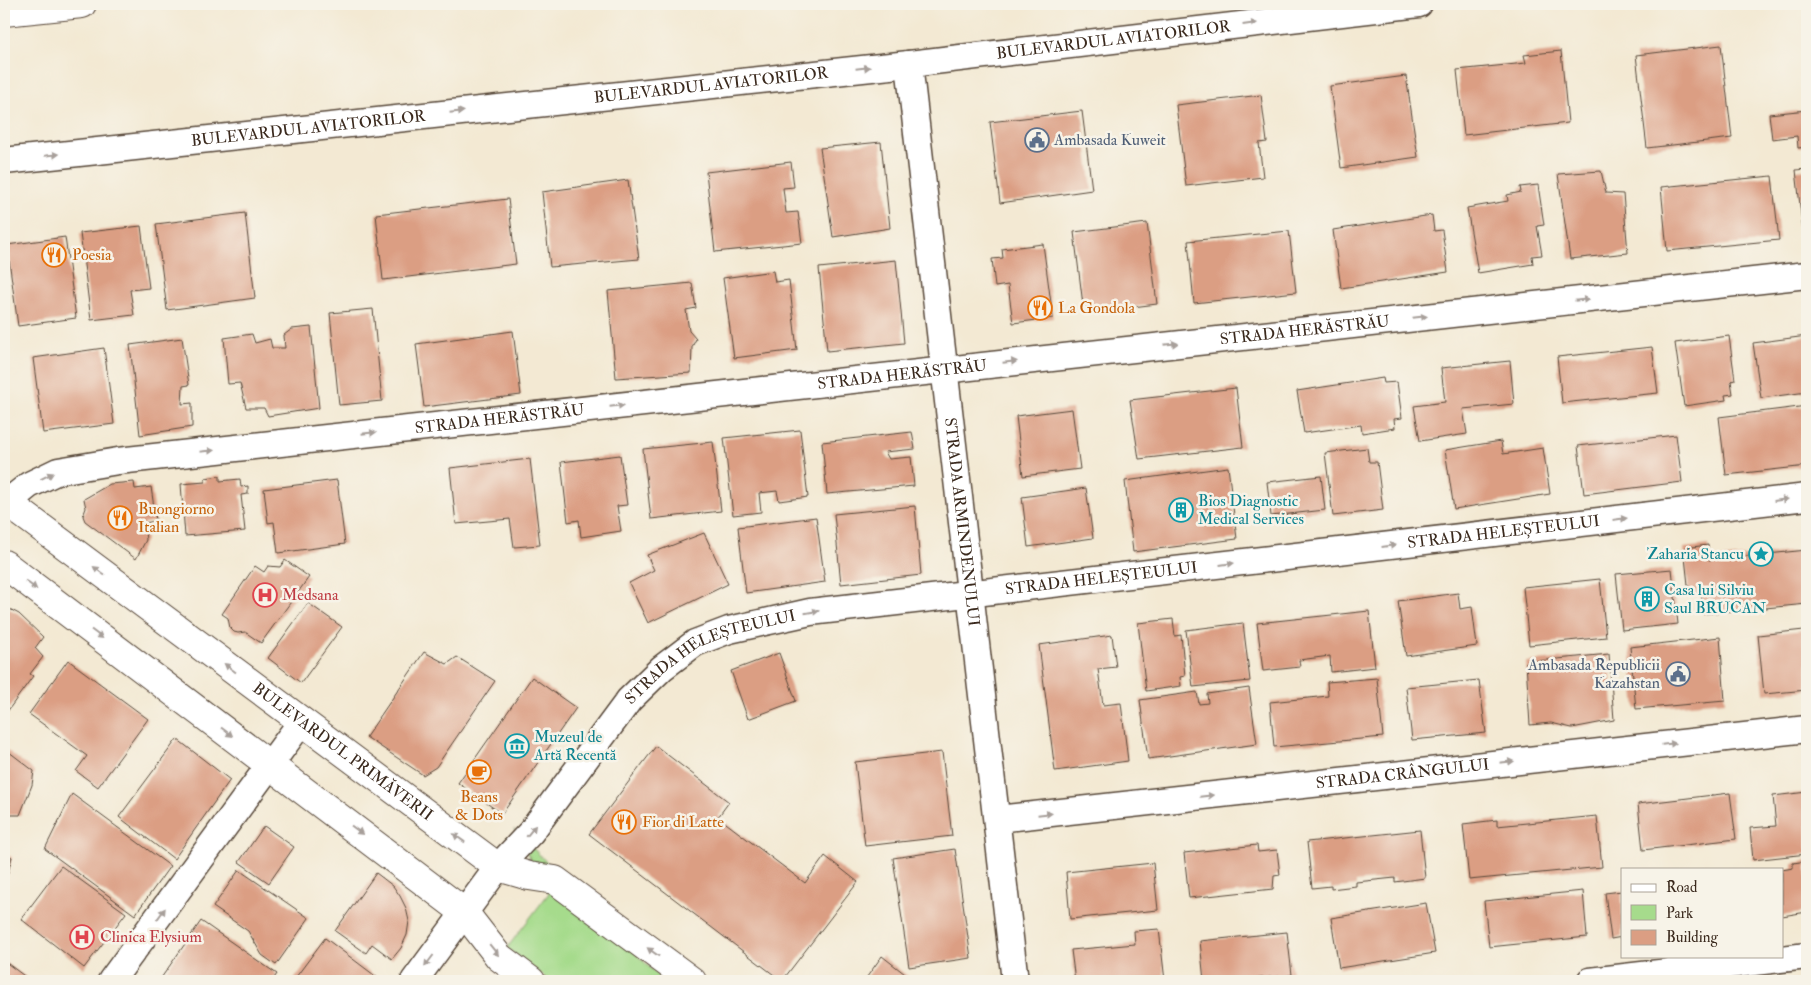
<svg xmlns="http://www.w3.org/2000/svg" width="1811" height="985" font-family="'IM FELL Double Pica',serif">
<rect width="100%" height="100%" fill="#f7f3e8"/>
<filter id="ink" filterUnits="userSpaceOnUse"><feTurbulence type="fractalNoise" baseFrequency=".02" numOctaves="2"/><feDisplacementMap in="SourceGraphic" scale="10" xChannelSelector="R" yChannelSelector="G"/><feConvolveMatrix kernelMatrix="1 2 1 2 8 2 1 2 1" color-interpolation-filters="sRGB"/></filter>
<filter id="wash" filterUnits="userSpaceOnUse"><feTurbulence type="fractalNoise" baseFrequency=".0096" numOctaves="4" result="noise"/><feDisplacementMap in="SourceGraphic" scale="20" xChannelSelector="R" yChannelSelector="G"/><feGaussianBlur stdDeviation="1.12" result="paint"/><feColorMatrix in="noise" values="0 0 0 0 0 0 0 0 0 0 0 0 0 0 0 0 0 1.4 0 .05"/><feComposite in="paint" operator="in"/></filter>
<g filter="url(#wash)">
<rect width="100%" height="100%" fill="#f3e9d3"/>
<path fill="#a6db8c" stroke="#708255" d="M514 829 663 981H550L507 948 549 893Z"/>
<g id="blocks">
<path fill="#db9e83" d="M1721 45 1732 138 1647 148 1636 55Z
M1561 51 1568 123 1464 135 1457 70 1526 63 1524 55Z
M1406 76 1418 157 1341 168 1330 86Z
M1261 95 1267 142 1259 143 1263 177 1186 186 1176 105Z
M1807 110V147L1798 148 1797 136 1772 139 1769 114Z
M1082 111 1092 190 1000 203 990 122Z
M881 142 890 228 833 237 820 148Z
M791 162 794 187 783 188 786 213 798 212 802 243 715 252 706 172Z
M1807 169V241H1804L1796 170Z
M1601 171 1606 193 1623 194 1628 253 1570 259 1558 174Z
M1772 176 1779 240 1667 251 1661 187Z
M628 180 639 259 550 267 542 192Z
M1538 185 1544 225 1537 226 1542 255 1532 256 1533 264 1478 273 1467 208 1508 201 1507 195 1521 192 1520 187Z
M508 199 516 264 383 280 376 214Z
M245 213 255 298 167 310 156 224Z
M1432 215 1434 231 1442 230 1448 272 1341 288 1333 230Z
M1147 223 1157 304 1084 313 1074 232Z
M141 226 149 288 130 290 134 315 91 320 80 233Z
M1289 231 1296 292 1194 303 1188 241Z
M65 237 76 318 18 326 7 245Z
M1043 244 1053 318 1013 323 1008 285 995 287 992 259 1003 258 1002 249Z
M896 260 904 343 827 351 819 268Z
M773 271 775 282 789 280 797 350 734 358 723 278Z
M692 283 696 308 686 310 689 331 696 339 692 347 691 373 616 378 608 291Z
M373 309 382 401 339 405 330 313Z
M311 327 319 408 268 416 264 408H246L240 383 228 384 224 338 252 334 255 343 270 339 272 348H285L284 335 292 329Z
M513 331 521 395 424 407 416 344Z
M1729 336 1735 380 1731 381 1733 394 1725 395 1726 400 1684 406 1675 343Z
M1807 336V392L1761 398 1753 343Z
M182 338 189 385 183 386 182 404 192 403V427L140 435 130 345Z
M1652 347 1658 393 1562 403 1557 357Z
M104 348 114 424 43 433 33 358Z
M1510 361 1514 404 1463 409 1467 434 1420 441 1414 406 1445 402 1441 368Z
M1383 378 1384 383 1397 382 1402 418 1394 419 1395 428 1362 433 1361 425 1304 433 1297 391Z
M1236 388 1243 447 1139 459 1130 400Z
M1807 406V466L1726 475 1719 417Z
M1072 409 1080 469 1023 476 1016 416Z
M800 430 808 497 779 501 777 491 759 493 761 512 733 515 724 438Z
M912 432 915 449 885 452 889 459 911 457 914 486 827 494 822 442Z
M1676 435 1682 482 1584 494 1578 446Z
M1501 441 1503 454 1543 448 1550 494 1454 509 1445 450Z
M713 442 721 511 651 519 643 449Z
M1367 448 1369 462H1377L1383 510 1333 516 1325 453Z
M620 455 627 505 617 506 621 531 581 537 579 520 568 522 561 462Z
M530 459 540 545 514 547 510 519 456 524 450 468Z
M1228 467 1237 539 1133 552 1125 481Z
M220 476V481L240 479 241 487 248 486V494L241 495 245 531 185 536 181 484 205 482V478Z
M1321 476 1325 510 1271 516 1267 482Z
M337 480 345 544 278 553 274 522 268 523 264 489Z
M134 482 135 489 151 487 156 521 144 523 146 540 136 559 85 521 83 516 86 508 84 499 110 484Z
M1086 488 1093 538 1028 547 1022 497Z
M915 506 921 575 841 584 834 514Z
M816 517 825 582 746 593 738 527Z
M704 533 728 584 648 623 629 583 654 570 647 555Z
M1708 545 1709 560 1807 550V604L1703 614 1701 593 1689 594 1684 548Z
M285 560 309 577 261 643 245 632 238 633 234 632 230 628 228 618 222 614 255 566 264 572 268 566 280 567Z
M1672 569 1678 624 1622 630 1616 574Z
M1600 579 1606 637 1529 645 1523 587Z
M1458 593 1460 609 1472 607 1477 646 1406 656 1398 601Z
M308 603 342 627 301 683 268 658Z
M4 606 19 614 43 637 35 648 43 657 30 674 33 676 4 716Z
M1369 611 1375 667 1331 672 1330 656 1299 660 1300 667 1263 671 1257 623Z
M1173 619 1175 636 1181 635 1185 676 1180 677 1181 686 1146 691 1138 623Z
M1243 623 1250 681 1193 687 1186 630Z
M1804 630 1805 646H1807V690L1764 694 1758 635Z
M1112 635 1116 667 1098 669 1103 705 1121 703 1128 761 1055 771 1039 645Z
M1720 637 1725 701 1636 709 1630 647Z
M424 652 447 664 457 657 495 681 436 767 423 775 366 737Z
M779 653 796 701 748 719 731 671Z
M1609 654 1614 720 1572 728 1551 723 1530 725 1526 662Z
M68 660 148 719 98 787 76 771 87 756 29 714Z
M532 677 576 708 502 814 458 783Z
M1377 678 1383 737 1274 747 1270 702 1328 696 1327 682Z
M1479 680 1486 733 1412 740 1406 687Z
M1249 688 1257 744 1148 759 1140 700 1197 692 1199 704 1208 703 1207 694Z
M177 739 230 780 174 859 119 817Z
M656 746 729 802 718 817 805 883 825 856 858 882 782 981 589 834Z
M4 748 34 771 32 785 20 815H4Z
M942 752 952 836 865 846 855 762Z
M1807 792V854L1753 860 1750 828 1776 826 1773 796Z
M1730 793 1736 839 1643 850 1638 804Z
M72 794 170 866 135 915 45 849Z
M1597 816 1602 867 1469 880 1463 824 1497 820V826Z
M264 826 294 847 269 883 239 862Z
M1420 830 1425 878 1395 882V878L1356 882V886L1331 889V886L1312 888 1307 842Z
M1257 845 1258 852 1277 850 1280 875 1274 876 1273 889 1189 898 1184 853Z
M955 849 971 958 909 967 893 858Z
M4 854 12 857 4 888Z
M1807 861V912L1782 916V870L1793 868V863Z
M1153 863 1158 910 1070 919 1066 872Z
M61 866 126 913 84 968 21 919Z
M239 870 309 918 276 965 262 955 248 931 213 907Z
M376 873 393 886 400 896 406 908 409 921 407 935 401 948 392 959 372 944 366 953 335 931Z
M1583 891 1587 937 1489 947 1484 901Z
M1622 891V937L1611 939 1605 893Z
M1426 903 1435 953 1339 968 1331 918Z
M201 921 277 974 272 981H159Z
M1159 929 1165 981H1075L1071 950 1135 944 1134 931Z
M1287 932 1292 975 1232 981H1204L1200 941Z
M325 938 382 981H293Z
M882 956 914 981H864Z
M4 961 31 981H4Z"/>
</g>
</g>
<g filter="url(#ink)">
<use href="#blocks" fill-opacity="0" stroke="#574739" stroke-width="1"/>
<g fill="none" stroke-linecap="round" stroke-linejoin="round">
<g stroke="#574739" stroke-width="29">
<g id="street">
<path id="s1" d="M909 64 1015 981"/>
<path id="s2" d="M4 161 909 64 1419 4"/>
<path id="s3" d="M4 505 29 485 58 471 118 461 1807 275"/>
<path id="s4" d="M997 819 1807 729"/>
<path d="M111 981 302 721"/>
<path id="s5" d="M414 981 498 867 531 832 629 700 662 668 695 643 729 630 810 612 1807 497"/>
<path d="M1590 981 1807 956"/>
</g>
</g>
<g stroke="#574739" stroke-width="30">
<g id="secondary">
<path d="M4 12 82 4"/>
<path id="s6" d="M4 500 498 867 529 876 555 880 692 981"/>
<path d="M4 564 464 912 499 957 531 981"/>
</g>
</g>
<use href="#street" stroke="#fff" stroke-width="26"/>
<use href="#secondary" stroke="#fff" stroke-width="28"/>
</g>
<defs><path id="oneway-solid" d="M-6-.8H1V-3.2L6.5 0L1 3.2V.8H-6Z" transform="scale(1.25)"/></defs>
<g fill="#a79f9a">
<use href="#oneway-solid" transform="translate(1250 24) rotate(-7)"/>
<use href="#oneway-solid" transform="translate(863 68) rotate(-6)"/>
<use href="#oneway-solid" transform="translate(457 112) rotate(-6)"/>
<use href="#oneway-solid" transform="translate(52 155) rotate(-6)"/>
<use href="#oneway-solid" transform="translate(1582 300) rotate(-6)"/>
<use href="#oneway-solid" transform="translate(1420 317) rotate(-6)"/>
<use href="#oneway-solid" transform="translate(1171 344) rotate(-6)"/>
<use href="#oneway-solid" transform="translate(1010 362) rotate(-6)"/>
<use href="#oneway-solid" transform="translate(617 406) rotate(-6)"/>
<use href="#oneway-solid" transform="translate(369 433) rotate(-6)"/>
<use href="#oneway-solid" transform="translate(207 451) rotate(-6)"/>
<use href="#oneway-solid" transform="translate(47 476) rotate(-26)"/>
<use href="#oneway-solid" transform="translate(1781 500) rotate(-7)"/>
<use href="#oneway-solid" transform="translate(1620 519) rotate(-7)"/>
<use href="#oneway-solid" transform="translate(1389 546) rotate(-7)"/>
<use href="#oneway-solid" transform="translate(1227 564) rotate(-7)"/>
<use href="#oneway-solid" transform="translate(99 571) rotate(-143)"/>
<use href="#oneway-solid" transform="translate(31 585) rotate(37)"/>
<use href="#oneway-solid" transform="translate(812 612) rotate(-9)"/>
<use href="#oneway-solid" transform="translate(97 634) rotate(37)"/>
<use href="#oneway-solid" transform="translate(230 668) rotate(-143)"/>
<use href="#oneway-solid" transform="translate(227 732) rotate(37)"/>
<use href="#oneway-solid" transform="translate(1669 744) rotate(-6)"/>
<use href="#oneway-solid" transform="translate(1507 762) rotate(-6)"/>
<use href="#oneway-solid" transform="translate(1207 796) rotate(-6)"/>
<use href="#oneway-solid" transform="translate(1045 814) rotate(-6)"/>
<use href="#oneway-solid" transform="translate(357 830) rotate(37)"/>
<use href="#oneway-solid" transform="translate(531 831) rotate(-51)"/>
<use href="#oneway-solid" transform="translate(459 838) rotate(-144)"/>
<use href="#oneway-solid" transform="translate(161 914) rotate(-54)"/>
<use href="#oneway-solid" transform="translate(494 950) rotate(51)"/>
<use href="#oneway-solid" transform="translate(653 952) rotate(-144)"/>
<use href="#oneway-solid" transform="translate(429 961) rotate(127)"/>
</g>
</g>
<defs>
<g id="civic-ring" transform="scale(1.25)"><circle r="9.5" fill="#f7f3e8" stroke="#5c6f8a" stroke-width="1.5"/><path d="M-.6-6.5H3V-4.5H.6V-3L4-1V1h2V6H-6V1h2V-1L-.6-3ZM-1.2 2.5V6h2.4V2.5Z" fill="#5c6f8a"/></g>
<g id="restaurant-ring" transform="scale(1.25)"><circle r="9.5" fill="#f7f3e8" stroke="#e8710a" stroke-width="1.5"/><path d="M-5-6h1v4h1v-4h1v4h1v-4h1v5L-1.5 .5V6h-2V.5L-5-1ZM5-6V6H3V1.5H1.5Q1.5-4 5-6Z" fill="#e8710a"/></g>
<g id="building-ring" transform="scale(1.25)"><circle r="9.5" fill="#f7f3e8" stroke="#0f9aa8" stroke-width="1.5"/><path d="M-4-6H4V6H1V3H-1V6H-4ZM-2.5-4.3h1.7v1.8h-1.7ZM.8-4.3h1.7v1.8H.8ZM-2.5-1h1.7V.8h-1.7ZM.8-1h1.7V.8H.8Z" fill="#0f9aa8"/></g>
<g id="sight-ring" transform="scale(1.25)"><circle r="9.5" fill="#f7f3e8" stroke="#0f9aa8" stroke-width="1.5"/><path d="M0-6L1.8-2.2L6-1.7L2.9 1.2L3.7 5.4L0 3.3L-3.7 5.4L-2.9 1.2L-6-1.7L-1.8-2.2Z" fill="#0f9aa8"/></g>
<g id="hospital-ring" transform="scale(1.25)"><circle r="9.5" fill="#f7f3e8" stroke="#e0444e" stroke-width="1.5"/><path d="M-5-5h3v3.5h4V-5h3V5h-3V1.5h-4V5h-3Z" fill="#e0444e"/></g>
<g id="museum-ring" transform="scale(1.25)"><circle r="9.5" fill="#f7f3e8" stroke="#0f9aa8" stroke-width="1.5"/><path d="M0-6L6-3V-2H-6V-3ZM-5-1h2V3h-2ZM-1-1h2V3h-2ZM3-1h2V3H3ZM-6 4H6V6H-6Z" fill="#0f9aa8"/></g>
<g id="cafe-ring" transform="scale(1.25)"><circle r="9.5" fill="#f7f3e8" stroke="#e8710a" stroke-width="1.5"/><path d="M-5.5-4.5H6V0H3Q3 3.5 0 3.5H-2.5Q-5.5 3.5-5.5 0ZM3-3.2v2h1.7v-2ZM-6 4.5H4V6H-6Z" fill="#e8710a"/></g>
</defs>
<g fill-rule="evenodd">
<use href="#civic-ring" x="1037" y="140"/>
<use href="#restaurant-ring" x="54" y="255"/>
<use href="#restaurant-ring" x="1040" y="308"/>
<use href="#building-ring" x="1181" y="510"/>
<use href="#restaurant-ring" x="120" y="518"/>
<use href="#sight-ring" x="1761" y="554"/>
<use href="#hospital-ring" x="265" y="595"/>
<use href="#building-ring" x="1647" y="599"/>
<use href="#civic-ring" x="1678" y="674"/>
<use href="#museum-ring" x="517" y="746"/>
<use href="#cafe-ring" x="479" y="772"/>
<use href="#restaurant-ring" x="624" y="822"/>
<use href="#hospital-ring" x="82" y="937"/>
</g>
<g text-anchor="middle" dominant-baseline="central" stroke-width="5" stroke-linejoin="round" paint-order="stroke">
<g font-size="16" fill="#3b2a1e" stroke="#f7f3e8">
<text stroke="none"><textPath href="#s2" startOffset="1116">BULEVARDUL AVIATORILOR</textPath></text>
<text stroke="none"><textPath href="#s2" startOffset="711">BULEVARDUL AVIATORILOR</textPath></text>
<text stroke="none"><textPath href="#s2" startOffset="306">BULEVARDUL AVIATORILOR</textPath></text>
<text stroke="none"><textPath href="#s3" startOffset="1319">STRADA HERĂSTRĂU</textPath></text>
<text stroke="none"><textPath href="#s3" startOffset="914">STRADA HERĂSTRĂU</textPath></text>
<text stroke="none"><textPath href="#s3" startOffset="509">STRADA HERĂSTRĂU</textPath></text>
<text stroke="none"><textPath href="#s1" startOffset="461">STRADA ARMINDENULUI</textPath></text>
<text stroke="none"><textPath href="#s5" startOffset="1259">STRADA HELEȘTEULUI</textPath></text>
<text stroke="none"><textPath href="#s5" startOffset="854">STRADA HELEȘTEULUI</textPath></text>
<text stroke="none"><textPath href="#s5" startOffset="449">STRADA HELEȘTEULUI</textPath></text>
<text stroke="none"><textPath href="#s6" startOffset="422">BULEVARDUL PRIMĂVERII</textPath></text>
<text stroke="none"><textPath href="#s4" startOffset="408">STRADA CRÂNGULUI</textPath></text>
</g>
<g font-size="16" fill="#4e5e75" stroke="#f7f3e8" text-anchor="start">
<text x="1054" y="140">Ambasada Kuweit</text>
<text x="1660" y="665" text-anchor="end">Ambasada Republicii<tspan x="1660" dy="18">Kazahstan</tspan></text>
</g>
<g font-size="16" fill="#c56008" stroke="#f7f3e8" text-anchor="start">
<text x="72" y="255">Poesia</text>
<text x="1058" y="308">La Gondola</text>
<text x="138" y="509">Buongiorno<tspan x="138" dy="18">Italian</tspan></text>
<text x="479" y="797" text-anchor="middle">Beans<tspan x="479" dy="18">&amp; Dots</tspan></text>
<text x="642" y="822">Fior di Latte</text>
</g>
<g font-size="16" fill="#0d838f" stroke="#f7f3e8" text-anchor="start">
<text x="1198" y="501">Bios Diagnostic<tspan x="1198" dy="18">Medical Services</tspan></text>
<text x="1744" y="554" text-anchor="end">Zaharia Stancu</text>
<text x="1664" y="590">Casa lui Silviu<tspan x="1664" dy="18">Saul BRUCAN</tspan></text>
<text x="534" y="737">Muzeul de<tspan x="534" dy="18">Artă Recentă</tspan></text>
</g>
<g font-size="16" fill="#be3a42" stroke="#f7f3e8" text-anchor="start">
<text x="282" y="595">Medsana</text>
<text x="100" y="937">Clinica Elysium</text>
</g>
</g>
<rect width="1811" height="985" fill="none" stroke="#f7f3e8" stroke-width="20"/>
<rect x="1621" y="868" width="162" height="90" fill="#f7f3e8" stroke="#aca397"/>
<rect x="1631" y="884" width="25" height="8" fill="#ffffff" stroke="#aca397"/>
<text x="1666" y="892" font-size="15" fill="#3b2a1e">Road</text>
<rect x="1631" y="905" width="25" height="15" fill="#a6db8c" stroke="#aca397"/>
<text x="1666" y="918" font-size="15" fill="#3b2a1e">Park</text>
<rect x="1631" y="930" width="25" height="15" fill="#db9e83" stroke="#aca397"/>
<text x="1666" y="942" font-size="15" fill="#3b2a1e">Building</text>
</svg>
